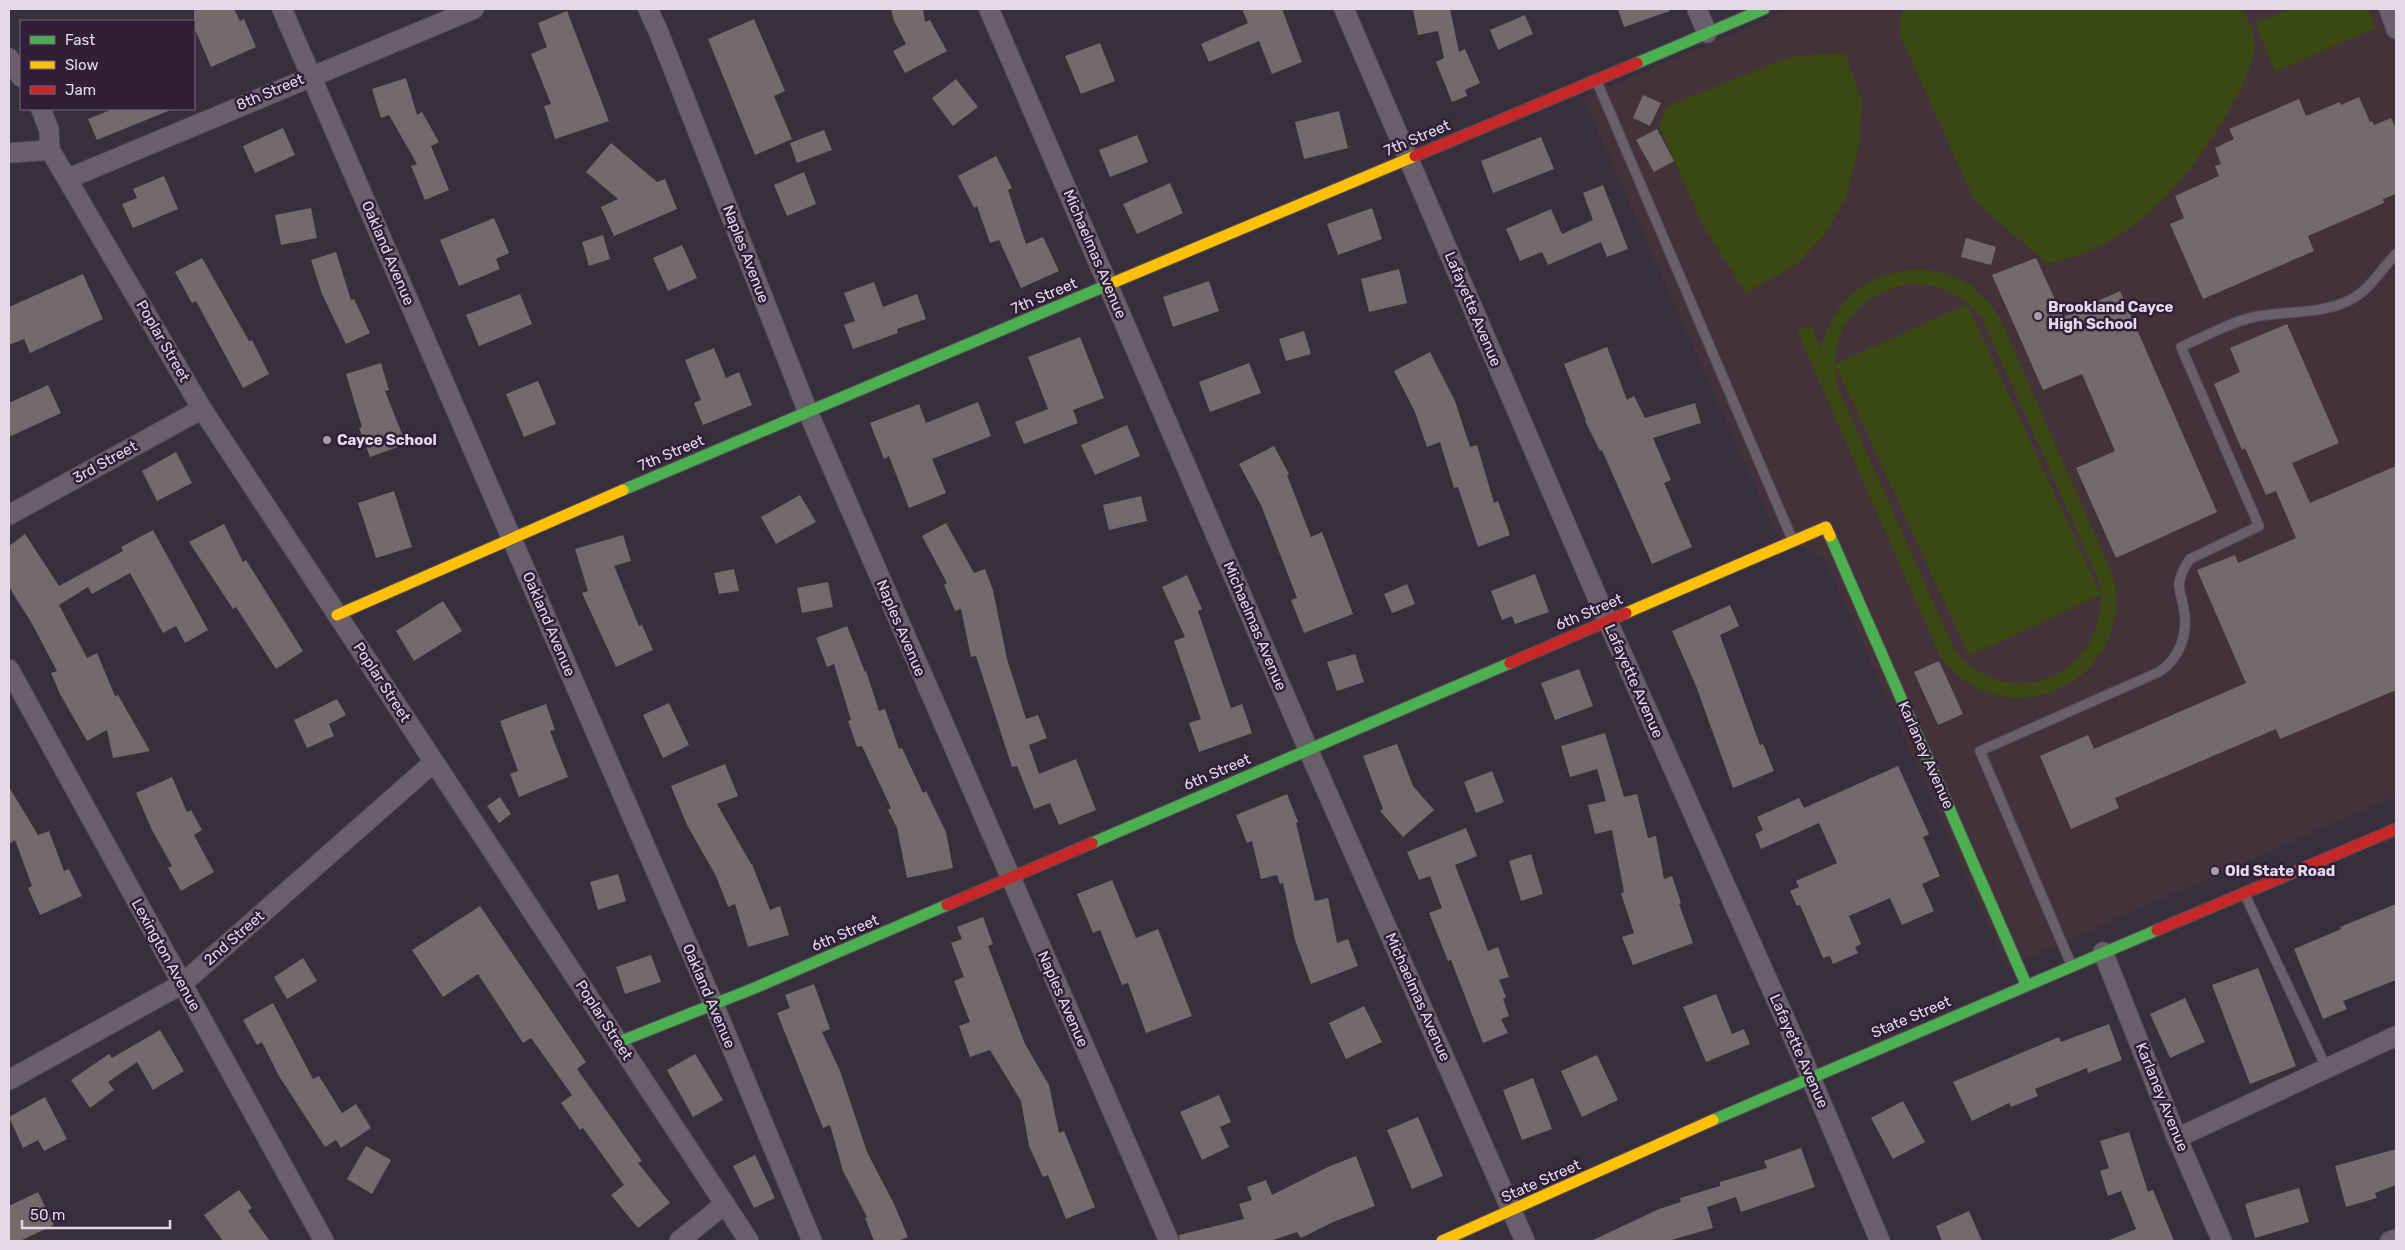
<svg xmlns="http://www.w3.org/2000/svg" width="2405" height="1250" font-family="Rubik,sans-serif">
<rect width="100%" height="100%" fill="#382f3c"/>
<path fill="#43323a" d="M1790 9H2396V796L2007 967 1825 559 1776 533 1583 98Z"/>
<path fill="#3b4813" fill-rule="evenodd" d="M1903 9H2242C2246 17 2253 28 2254 37 2261 72 2202 157 2178 183 2161 203 2140 221 2118 236 2097 251 2072 257 2047 264L1974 200 1900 35V17Z
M2288 9H2368L2376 28 2275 72 2255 23Z
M1845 53 1862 101 1859 147 1847 196 1826 233 1797 264 1746 293 1703 226 1659 126 1667 106 1792 56Z
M1918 269C1956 272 1977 285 1999 316L2113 576C2138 674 2015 741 1947 665 1940 657 1936 647 1932 638L1797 331 1811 325 1821 349C1833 300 1867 271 1918 269ZM1920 284C1946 288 1965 297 1982 318L2100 583C2111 673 2014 718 1955 651L1838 388C1825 330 1861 287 1920 284Z
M1967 304 2101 595 1969 656 1835 364Z"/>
<path fill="#736a6b" d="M194 9H234L240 21 244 19 256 47 211 67 194 27Z
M891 9H923L925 22 930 20 947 51 905 73 893 51 906 44 894 21Z
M1242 9H1282L1302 62 1272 74 1259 41 1209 62 1201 44 1248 23Z
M1413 9H1450L1459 52 1465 49 1480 83 1465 90 1467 96 1452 102 1436 62 1444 58 1438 31 1418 35Z
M1618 9H1669L1670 11 1624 27Z
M567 11 609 121 555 139 544 106 551 104 531 54 547 47 538 23Z
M1525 15 1533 34 1498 50 1490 30Z
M754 19 785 91 774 96 792 139 755 155 708 39Z
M1100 43 1115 81 1081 94 1065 56Z
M406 78 417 115 422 112 439 142 431 146 449 190 425 200 411 166 417 164 389 115 381 118 372 89Z
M956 79 978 107 953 126 932 98Z
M1643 95 1661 103 1650 126 1633 118Z
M2359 97 2370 122 2372 121 2374 125 2391 118 2396 129V194L2383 199 2384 203 2308 236 2314 251 2203 299 2170 224 2184 218 2175 196 2219 176 2215 166 2221 164 2215 148 2234 139 2229 129 2299 99 2306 116 2340 102 2341 105Z
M113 109H173L97 140 88 119Z
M1339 111 1348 148 1304 159 1295 122Z
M283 128 295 155 255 173 243 146Z
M1657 129 1674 161 1654 172 1636 140Z
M824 130 832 150 797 163 790 143Z
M1137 135 1148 162 1110 177 1099 150Z
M1541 137 1554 169 1493 193 1481 161Z
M611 143 657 182 665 179 677 209 614 236 601 207 618 199 586 172Z
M996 156 1012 188 1008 190 1026 244 1043 237 1059 271 1021 288 999 240 990 243 977 206 974 208 958 176Z
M804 172 816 204 787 216 774 185Z
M164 176 178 209 133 228 122 204 137 198 133 189Z
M1170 183 1183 213 1137 234 1123 204Z
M1603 185 1628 249 1607 257 1601 242 1548 265 1542 252 1520 261 1506 229 1551 209 1562 234 1593 220 1583 193Z
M311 208 317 238 281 245 275 215Z
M1372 208 1382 239 1338 255 1327 224Z
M494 218 509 253 496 259 500 269 459 286 440 240Z
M603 235 610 259 589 266 582 242Z
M1966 238 1996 247 1991 265 1961 257Z
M682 245 697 278 668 291 653 258Z
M336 252 351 300 354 299 370 333 346 344 322 294 311 260Z
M202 258 249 341 252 340 269 374 243 388 196 301 192 303 175 272Z
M2036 258 2063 317 2120 291 2217 512 2116 558 2076 468 2115 451 2082 374 2043 390 1992 275Z
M1399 269 1407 303 1369 312 1361 279Z
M83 274 103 319 30 353 24 339 9 345V307Z
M1209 281 1219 311 1173 327 1163 297Z
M874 282 883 307 917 294 926 319 897 329 898 333 853 349 844 325 855 321 844 293Z
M520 294 532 324 479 346 466 315Z
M2287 324 2339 443 2292 463 2310 503 2396 466V690L2280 739 2276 729 2115 798 2119 808 2071 829 2040 756 2088 735 2094 749 2246 683 2197 570 2235 555 2238 563 2296 538 2276 491 2266 495 2245 448 2242 450 2214 384 2240 372 2230 348Z
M1304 331 1311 354 1286 361 1279 339Z
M1080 337 1104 398 1073 410 1078 423 1024 444 1015 422 1048 409 1028 357Z
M1607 347 1627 400 1634 396 1645 418 1695 403 1701 423 1653 438 1671 480 1664 483 1692 547 1652 564 1602 450 1600 451 1585 421 1586 420 1564 364Z
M714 348 726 378 739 372 752 405 703 425 694 403 701 400 685 360Z
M1430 352 1455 401 1470 447 1477 445 1494 503 1498 501 1510 535 1478 547 1458 487 1454 488 1440 442 1427 447 1415 412 1394 371Z
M381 363 389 390 385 391 406 444 370 457 359 428 362 427 346 374Z
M1249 363 1261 393 1210 412 1199 382Z
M538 381 556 424 524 437 506 394Z
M48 385 61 413 9 437V403Z
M978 402 991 436 932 459 946 493 909 508 889 456 884 459 870 423 919 404 926 423Z
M1127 425 1140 456 1095 475 1081 445Z
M1274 446 1289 474 1287 475 1311 537 1322 532 1353 614 1304 633 1291 600 1297 598 1261 505 1239 464Z
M176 452 192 483 157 501 142 471Z
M394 491 412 547 376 558 358 503Z
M800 495 816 522 776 544 761 517Z
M1141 496 1147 521 1109 530 1103 505Z
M946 523 974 573 985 569 993 590 1007 659 1026 719 1038 715 1047 738 1029 745 1039 774 1076 759 1096 810 1059 825 1050 803 1034 809 1017 766 1012 767 976 656 971 657 961 609 955 611 944 585 947 583 922 536Z
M224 524 243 562 246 560 303 651 276 669 236 607 233 609 189 542Z
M153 530 208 630 185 643 176 626 163 633 130 573 92 594 88 587 59 605 87 658 97 653 115 696 118 695 150 751 113 758 107 730 87 741 60 694 51 673 57 671 31 622 9 587V546L25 534 59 586 123 551 121 547Z
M623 535 631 561 614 566 639 626 642 625 653 650 616 667 582 593 588 591 575 549Z
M734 569 739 591 719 594 714 573Z
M1535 574 1549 612 1515 624 1512 616 1502 620 1491 591Z
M1187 575 1202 609 1198 611 1231 708 1242 704 1252 733 1199 752 1189 723 1201 719 1174 641 1185 637 1162 587Z
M828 582 833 607 802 613 797 588Z
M1407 584 1415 604 1392 613 1384 594Z
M443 601 462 631 414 661 396 631Z
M1730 605 1739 626 1720 635 1760 745 1763 744 1774 771 1733 788 1696 686 1672 631Z
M847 626 865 672 866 671 879 711 885 709 899 749 902 748 923 793 926 791 946 832 953 868 907 878 897 828 888 810 891 808 862 746 857 747 848 721 851 720 834 664 827 667 816 638Z
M1355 654 1364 682 1337 691 1327 662Z
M1939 661 1963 714 1938 725 1914 672Z
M1579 669 1593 706 1555 720 1541 683Z
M337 699 346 715 329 724 334 736 307 748 294 720Z
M669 703 689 745 663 758 643 715Z
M546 704 555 730 550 731 568 777 519 797 510 774 518 771 500 721Z
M1605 733 1624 797 1637 794 1648 838 1656 836 1664 879 1672 876 1681 903 1679 904 1693 943 1633 965 1622 937 1634 933 1621 893 1624 892 1612 830 1595 834 1588 805 1606 801 1597 769 1570 777 1561 746Z
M1397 744 1413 786 1434 810 1403 837 1380 811 1383 809 1363 756Z
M725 764 738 796 717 804 751 864H752L770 910 780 906 789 935 748 947 735 904 728 907 716 876 687 825 671 786Z
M1898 766 1929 834 1923 837 1940 876 1922 884 1934 911 1902 925 1890 898 1849 916 1861 944 1855 947 1858 953 1833 964 1830 956 1823 958 1800 905 1797 906 1790 891 1799 887 1796 881 1837 863 1819 823 1761 849 1755 834 1763 830 1757 817 1799 798 1804 808Z
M1492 771 1504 802 1476 813 1464 782Z
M172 777 187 812 191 810 202 830 194 835 214 872 181 891 168 868 172 866 152 830 136 793Z
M9 787 38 835 49 831 64 871 69 869 82 896 40 915 28 888 32 886 15 840 9 844Z
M1287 794 1298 822 1296 823 1315 901 1328 898 1337 943 1348 939 1358 966 1311 984 1295 940 1283 883 1280 884 1277 875 1261 879 1252 841 1247 843 1236 815Z
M500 797 511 814 499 823 487 806Z
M1466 828 1477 856 1455 865 1488 951 1498 947 1509 977 1499 980 1506 997 1503 999 1509 1016 1501 1019 1508 1033 1483 1043 1451 960 1448 961 1429 913 1442 908 1430 876 1419 880 1407 852Z
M1531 854 1543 894 1521 901 1509 861Z
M618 874 626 901 598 910 590 882Z
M1112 880 1136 938 1158 929 1192 1016 1146 1033 1128 983 1122 985 1100 930 1093 933 1077 894Z
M2396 904V980L2343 1001 2347 1009 2323 1019 2294 949 2341 929 2340 927Z
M480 906 586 1062 577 1069 642 1161 638 1163 670 1203 638 1228 611 1195 624 1185 583 1128 580 1130 561 1103 572 1095 531 1038 523 1043 478 974 443 997 412 950Z
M983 917 993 944 988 946 1025 1044 1049 1085 1059 1133 1064 1131 1095 1207 1066 1219 1048 1175 1043 1177 1029 1146 1021 1101 990 1050 970 1057 959 1026 970 1022 954 981 964 977 951 943 962 939 957 927Z
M651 955 661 982 625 994 616 967Z
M303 958 317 981 287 999 274 977Z
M2258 968 2296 1066 2250 1084 2212 985Z
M814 984 830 1029 822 1032 840 1071 867 1152 894 1204 908 1237 898 1241H874L865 1218 867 1217 843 1171 830 1125 823 1128 777 1013 790 1008 785 995Z
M1716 994 1732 1034 1744 1029 1750 1044 1706 1062 1683 1007Z
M2185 998 2205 1042 2170 1058 2150 1014Z
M273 1003 313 1079 319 1076 342 1113 356 1104 371 1128 341 1148 336 1140 325 1147 279 1076 262 1042 257 1045 243 1020Z
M1364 1006 1382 1042 1346 1059 1329 1023Z
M2109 1024 2122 1060 2088 1073 2087 1068 2035 1089 2038 1096 2011 1107 2009 1103 1972 1121 1953 1082 2059 1037 2061 1042Z
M160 1030 184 1071 153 1090 137 1062 108 1082 114 1090 90 1108 71 1080 109 1054 112 1058Z
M695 1054 723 1100 693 1117 667 1070Z
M1597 1055 1618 1100 1582 1117 1561 1071Z
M1533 1078 1552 1129 1522 1140 1503 1090Z
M1219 1095 1231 1122 1220 1127 1229 1147 1202 1160 1180 1112Z
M45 1097 67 1139 44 1151 38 1140 23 1148 9 1117Z
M1903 1101 1925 1142 1893 1159 1871 1118Z
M1418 1117 1443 1176 1412 1189 1387 1130Z
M2129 1132 2148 1192 2153 1190 2174 1241H2107L2136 1229 2121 1191 2108 1196 2100 1171 2109 1168 2100 1141Z
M366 1146 391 1160 372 1194 347 1179Z
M1801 1148 1815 1187 1741 1212 1736 1197 1707 1207 1713 1228 1668 1241H1591L1659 1209 1681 1202 1680 1198 1720 1186V1182L1767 1168 1764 1161Z
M2396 1149V1185L2375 1193 2377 1198 2346 1207 2335 1166Z
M755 1155 775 1198 754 1208 733 1166Z
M1356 1156 1375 1206 1333 1222 1301 1238 1297 1232 1270 1241H1180L1179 1235 1244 1219 1239 1204 1252 1200 1247 1187 1266 1180 1272 1195 1330 1166Z
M2299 1188 2309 1222 2255 1238 2245 1204Z
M239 1190 252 1208 248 1211 270 1241H223L204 1215Z
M38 1192 54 1225 20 1241H9V1206Z
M1969 1211 1982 1241H1942L1936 1226Z"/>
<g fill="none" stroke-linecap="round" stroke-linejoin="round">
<g stroke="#574e5a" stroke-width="11">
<path id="lane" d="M1597 82 1792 539
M2245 895 2327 1069
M2071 964 1980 751 2159 672C2180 658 2188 635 2184 610 2183 601 2179 593 2179 584 2180 574 2185 566 2190 559L2259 526 2181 347C2206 336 2232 321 2259 316 2289 311 2323 314 2350 300 2370 290 2381 269 2396 254"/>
</g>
<g stroke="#574e5a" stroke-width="21">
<path id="street" d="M282 9 714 1005 812 1241
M648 9 659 33 808 412 1169 1241
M989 9 1308 749 1525 1241
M1344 9 1607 620 1801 1055 1880 1241
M1697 9 1707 33
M2389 9 2396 29
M9 58 21 77
M41 109 49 130 50 150 202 409 749 1241
M9 153 50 150
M67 179 474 9
M9 515 202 409
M9 669 324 1241
M2103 952 2177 1138 2222 1241
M9 1080 182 984 434 762
M2177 1138 2396 1036
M679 1241 725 1204
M2390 1241 2396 1239"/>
</g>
<g stroke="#574e5a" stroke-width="13">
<path id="fast" d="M1637 63 1764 9
M623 490 1110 284
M1830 536 2026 984
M1092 843 1510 663
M619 1042 757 987 947 905
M1713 1120 2157 930"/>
</g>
<g stroke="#574e5a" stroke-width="13">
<path id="slow" d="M1110 284 1415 156
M1626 613 1826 527 1830 536
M337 615 623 490
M1442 1241 1713 1120"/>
</g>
<g stroke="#574e5a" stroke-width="13">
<path id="jam" d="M1415 156 1637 63
M1510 663 1626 613
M947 905 1092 843
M2157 930 2396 829"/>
</g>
<use href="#lane" stroke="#69606b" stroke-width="9"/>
<use href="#street" stroke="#69606b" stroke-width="19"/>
<use href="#fast" stroke="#4caf50" stroke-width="11"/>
<use href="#slow" stroke="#ffc107" stroke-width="11"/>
<use href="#jam" stroke="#c62828" stroke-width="11"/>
</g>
<g fill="#a89eac" stroke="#301f37" stroke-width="2">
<circle cx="2038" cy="316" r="5"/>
<circle cx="327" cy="440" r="5"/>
<circle cx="2215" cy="871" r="5"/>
</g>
<g text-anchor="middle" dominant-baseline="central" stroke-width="5" stroke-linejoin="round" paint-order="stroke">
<g font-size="15" fill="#e5d9e9" stroke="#301f37">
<text transform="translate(270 92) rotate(-23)">8th Street</text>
<text transform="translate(1417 138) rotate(-23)">7th Street</text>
<text transform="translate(388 253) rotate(67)">Oakland Avenue</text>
<text transform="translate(746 254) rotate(69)">Naples Avenue</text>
<text transform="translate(1095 254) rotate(67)">Michaelmas Avenue</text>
<text transform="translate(1044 296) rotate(-23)">7th Street</text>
<text transform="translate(1473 309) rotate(67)">Lafayette Avenue</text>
<text transform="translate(163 341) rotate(60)">Poplar Street</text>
<text transform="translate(671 453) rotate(-23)">7th Street</text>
<text transform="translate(105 462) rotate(-29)">3rd Street</text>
<text transform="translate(1589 612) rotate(-23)">6th Street</text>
<text transform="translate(549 624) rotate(67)">Oakland Avenue</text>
<text transform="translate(1255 626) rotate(67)">Michaelmas Avenue</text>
<text transform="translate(901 628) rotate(67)">Naples Avenue</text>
<text transform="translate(1634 681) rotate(66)">Lafayette Avenue</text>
<text transform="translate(382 682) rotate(57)">Poplar Street</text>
<text transform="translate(1926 755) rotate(66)">Karlaney Avenue</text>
<text transform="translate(1217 772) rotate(-23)">6th Street</text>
<text transform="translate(845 933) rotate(-23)">6th Street</text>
<text transform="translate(234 938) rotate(-41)">2nd Street</text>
<text transform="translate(166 955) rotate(61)">Lexington Avenue</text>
<text transform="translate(709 996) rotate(67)">Oakland Avenue</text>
<text transform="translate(1418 997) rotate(66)">Michaelmas Avenue</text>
<text transform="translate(1063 999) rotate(66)">Naples Avenue</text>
<text transform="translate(1911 1017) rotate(-23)">State Street</text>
<text transform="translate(604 1020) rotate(57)">Poplar Street</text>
<text transform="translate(1799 1051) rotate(66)">Lafayette Avenue</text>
<text transform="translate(2162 1097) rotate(68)">Karlaney Avenue</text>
<text transform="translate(1541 1181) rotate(-24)">State Street</text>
</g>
<g font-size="15" font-weight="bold" fill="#e5d9e9" stroke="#301f37" text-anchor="start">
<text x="2048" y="307">Brookland Cayce<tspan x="2048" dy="17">High School</tspan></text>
<text x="337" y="440">Cayce School</text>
<text x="2225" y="871">Old State Road</text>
</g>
</g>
<rect width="2405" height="1250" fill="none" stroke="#e5d9e9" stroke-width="20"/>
<rect x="20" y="20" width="175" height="90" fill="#301f37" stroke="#78697e"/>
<rect x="30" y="36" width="25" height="8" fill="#4caf50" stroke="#78697e"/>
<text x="65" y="45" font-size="15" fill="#e5d9e9">Fast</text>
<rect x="30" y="61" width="25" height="8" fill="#ffc107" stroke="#78697e"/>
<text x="65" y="70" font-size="15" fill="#e5d9e9">Slow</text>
<rect x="30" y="86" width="25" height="8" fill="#c62828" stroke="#78697e"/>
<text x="65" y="95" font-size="15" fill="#e5d9e9">Jam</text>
<path d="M22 1220v8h148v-8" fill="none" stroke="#e5d9e9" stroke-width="2.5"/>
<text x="30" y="1220" font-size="15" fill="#e5d9e9" stroke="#301f37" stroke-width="4" paint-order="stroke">50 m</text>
</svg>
